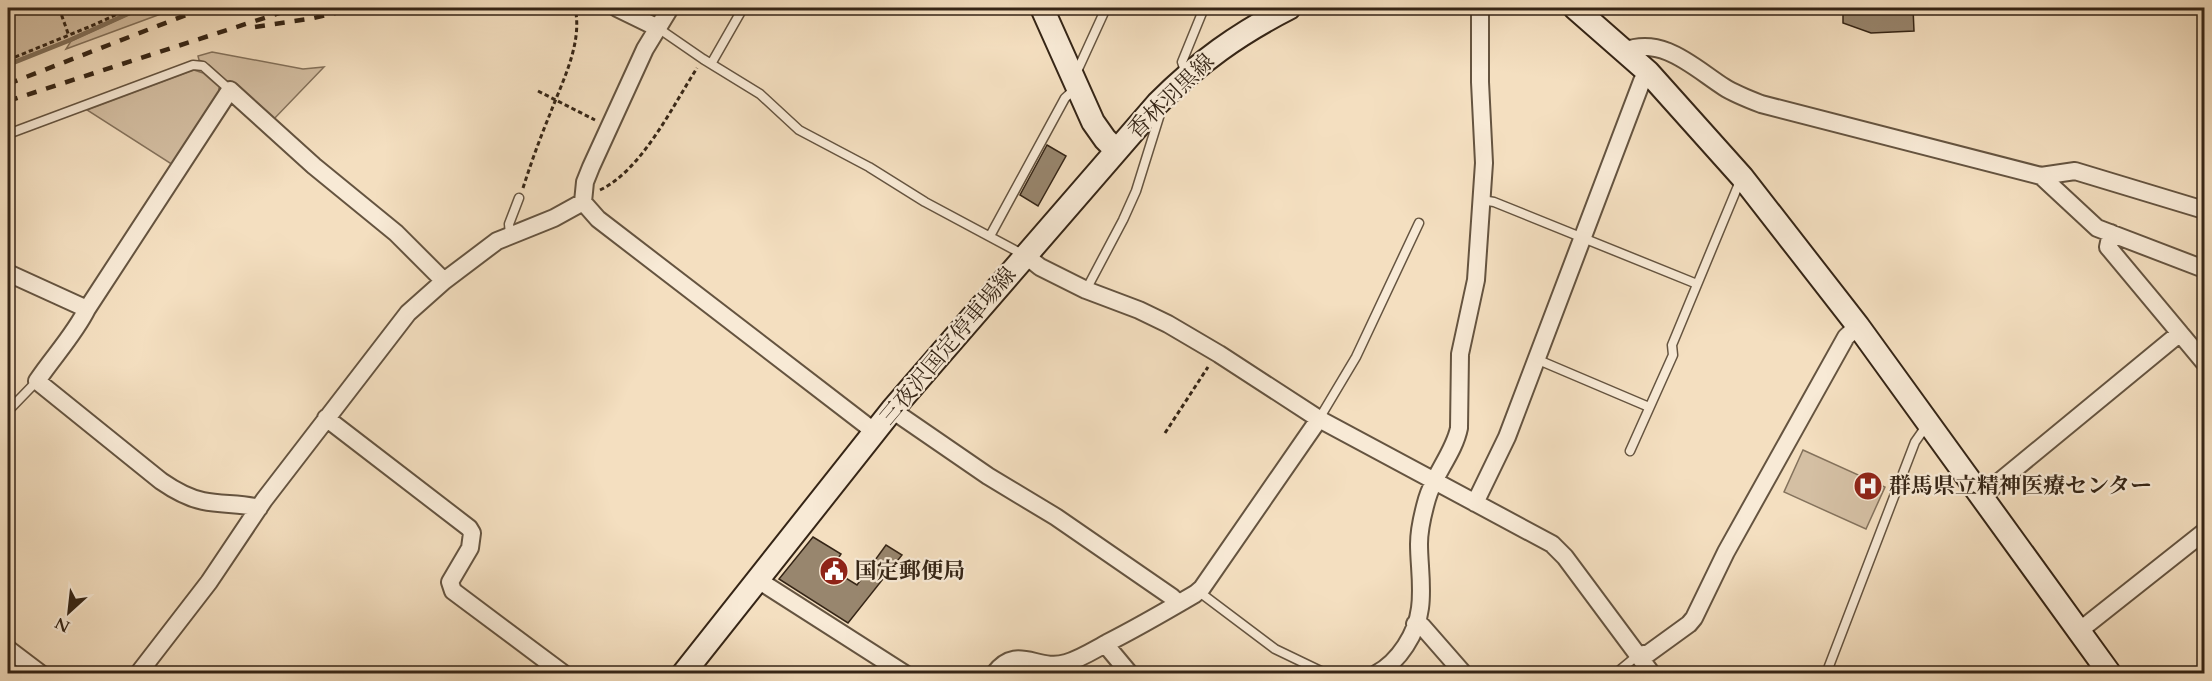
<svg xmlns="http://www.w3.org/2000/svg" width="2212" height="681" font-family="Cardo,'Noto Serif JP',serif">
<rect width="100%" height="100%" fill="#f4dfc0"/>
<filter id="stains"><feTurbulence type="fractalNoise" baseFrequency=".00333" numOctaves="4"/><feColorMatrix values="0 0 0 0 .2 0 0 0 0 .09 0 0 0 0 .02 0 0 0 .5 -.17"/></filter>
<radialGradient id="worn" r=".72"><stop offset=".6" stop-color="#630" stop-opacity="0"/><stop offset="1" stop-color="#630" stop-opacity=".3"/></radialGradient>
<path fill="#d4bfa3" stroke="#84725c" stroke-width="1.5" d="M8 8H138L67 40 8 63Z
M143 8H177L66 49 71 41Z
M212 52 303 69 324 67 272 121 209 65 199 60 198 56Z
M194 70 203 73 219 87V96L173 165 87 110Z
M1803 450 1885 487 1866 529 1784 492Z"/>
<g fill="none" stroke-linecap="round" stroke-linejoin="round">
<path stroke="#816f59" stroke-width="4.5" d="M8 65 68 41 141 8"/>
</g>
<path fill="#98866e" stroke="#352516" stroke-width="1.5" d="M1843 8H1913L1914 31 1871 33 1843 23Z
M1047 145 1066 156 1038 206 1020 195Z
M813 537 841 554 831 569 857 585 886 545 902 555 848 623 779 579Z"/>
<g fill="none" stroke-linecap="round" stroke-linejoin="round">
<g stroke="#655440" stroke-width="11">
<path id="lane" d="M658 28 703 59 760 94 799 130 869 167 925 202 1024 255
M711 64 743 8
M1073 71 1079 67 1106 8
M1186 74 1182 62 1204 8
M8 134 193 65 203 66 230 90
M1482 200 1494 202 1697 284
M510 234 509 224 519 198
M990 236 1065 98 1076 88
M1086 290 1123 220 1136 191 1160 114V109
M1536 359 1649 407
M8 411 37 381
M1319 419 1356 357 1419 223
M1630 451 1673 355 1672 345 1740 181
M1198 591 1275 649 1327 674
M1615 674 1638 655
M1826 674 1915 442 1922 432 1928 427"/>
</g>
<g stroke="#655440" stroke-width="20">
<path id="street" d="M617 8 658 28
M670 8 645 49 591 167 585 182 583 202 598 219 875 432
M1624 51C1663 36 1693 67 1724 87 1735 94 1748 99 1761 104L2041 176 2075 171 2204 210
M2041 176 2097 228 2204 269
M2111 233 2108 247 2204 362
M1025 255 1040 267 1086 290 1139 310 1168 324 1219 354 1319 419 1552 544 1565 557 1652 674
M8 273 87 309
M892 410 988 476 1056 517 1172 597 1178 604
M326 418 469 528 472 533 470 548 450 582 453 591 564 674
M1982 496 2180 333
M1475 503 1507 437 1642 81 1648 72
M259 508C241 503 222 505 203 501 188 498 174 490 161 481L37 381C53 357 74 335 87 309L230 90 314 166 396 233 444 281
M758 580 905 674
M1415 624 1422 626 1464 674
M2079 631 2204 532
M1105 644 1130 674
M8 649 41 674
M1638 655 1649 653 1689 624 1694 618 1726 552 1846 337 1858 326
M138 674 209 582 264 500 408 313 444 281 497 241 554 218 583 202
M994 674C1017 643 1037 672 1066 663 1080 659 1094 650 1107 643 1137 628 1166 611 1195 594L1202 588 1319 419
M1376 674C1399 662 1417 633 1420 608 1423 586 1419 565 1419 544 1419 528 1423 513 1427 499 1434 474 1454 453 1459 428L1460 354 1476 280 1484 163 1480 82V8"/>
</g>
<g stroke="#352516" stroke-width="26">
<path id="secondary" d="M1042 8 1093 122 1105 139 1116 150
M1575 8 1648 72 1742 177 1858 326 2110 674
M683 674 892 410 1158 103C1199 62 1238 34 1289 8"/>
</g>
<path stroke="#352516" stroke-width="3" stroke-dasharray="4.5 3" stroke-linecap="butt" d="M59 8 69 36
M8 60 96 24 130 8
M538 91 595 120
M523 188C531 163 540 138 550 114 562 82 583 43 575 8
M600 190C642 170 672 107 697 68
M1165 433 1208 367"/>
<use href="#lane" stroke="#f8ead6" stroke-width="8"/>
<use href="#street" stroke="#f8ead6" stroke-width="16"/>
<use href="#secondary" stroke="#f8ead6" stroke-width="22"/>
<path stroke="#352516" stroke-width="4.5" stroke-dasharray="10 10" stroke-linecap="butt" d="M255 27 314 18 356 8
M8 84 204 8
M8 101 295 8"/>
</g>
<defs>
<g id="hospital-disc" transform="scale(1.5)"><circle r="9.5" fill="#8f2418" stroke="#f8ead6"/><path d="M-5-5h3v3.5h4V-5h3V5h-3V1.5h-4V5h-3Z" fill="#fff"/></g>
<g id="civic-disc" transform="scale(1.5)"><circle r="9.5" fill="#8f2418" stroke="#f8ead6"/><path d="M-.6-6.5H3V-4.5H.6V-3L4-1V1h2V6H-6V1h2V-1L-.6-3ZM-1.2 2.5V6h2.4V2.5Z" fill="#fff"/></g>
</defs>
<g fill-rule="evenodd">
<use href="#hospital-disc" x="1868" y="486"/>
<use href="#civic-disc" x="834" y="571"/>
</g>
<g text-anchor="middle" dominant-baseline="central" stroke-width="4.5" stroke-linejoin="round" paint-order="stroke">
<g font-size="22" fill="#352516" stroke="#f8ead6">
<text transform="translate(1171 96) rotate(-44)">香林羽黒線</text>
<text transform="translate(948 346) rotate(-50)">三夜沢国定停車場線</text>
</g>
<g font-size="22" font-weight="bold" fill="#352516" stroke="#f8ead6" text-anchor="start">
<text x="1889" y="486">群馬県立精神医療センター</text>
<text x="855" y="571">国定郵便局</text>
</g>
</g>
<rect width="2212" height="681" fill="none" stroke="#f4dfc0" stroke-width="30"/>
<rect x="9" y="9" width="2194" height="663" fill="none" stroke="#352516" stroke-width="3"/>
<rect x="15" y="15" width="2182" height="651" fill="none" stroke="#352516" stroke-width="1.5"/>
<g transform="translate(69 612) rotate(207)" stroke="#f8ead6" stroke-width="4.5" paint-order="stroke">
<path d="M0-4.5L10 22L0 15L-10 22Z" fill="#352516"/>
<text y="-9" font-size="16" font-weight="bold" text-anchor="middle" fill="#352516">N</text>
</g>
<rect width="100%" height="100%" filter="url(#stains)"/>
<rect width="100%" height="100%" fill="url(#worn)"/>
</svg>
